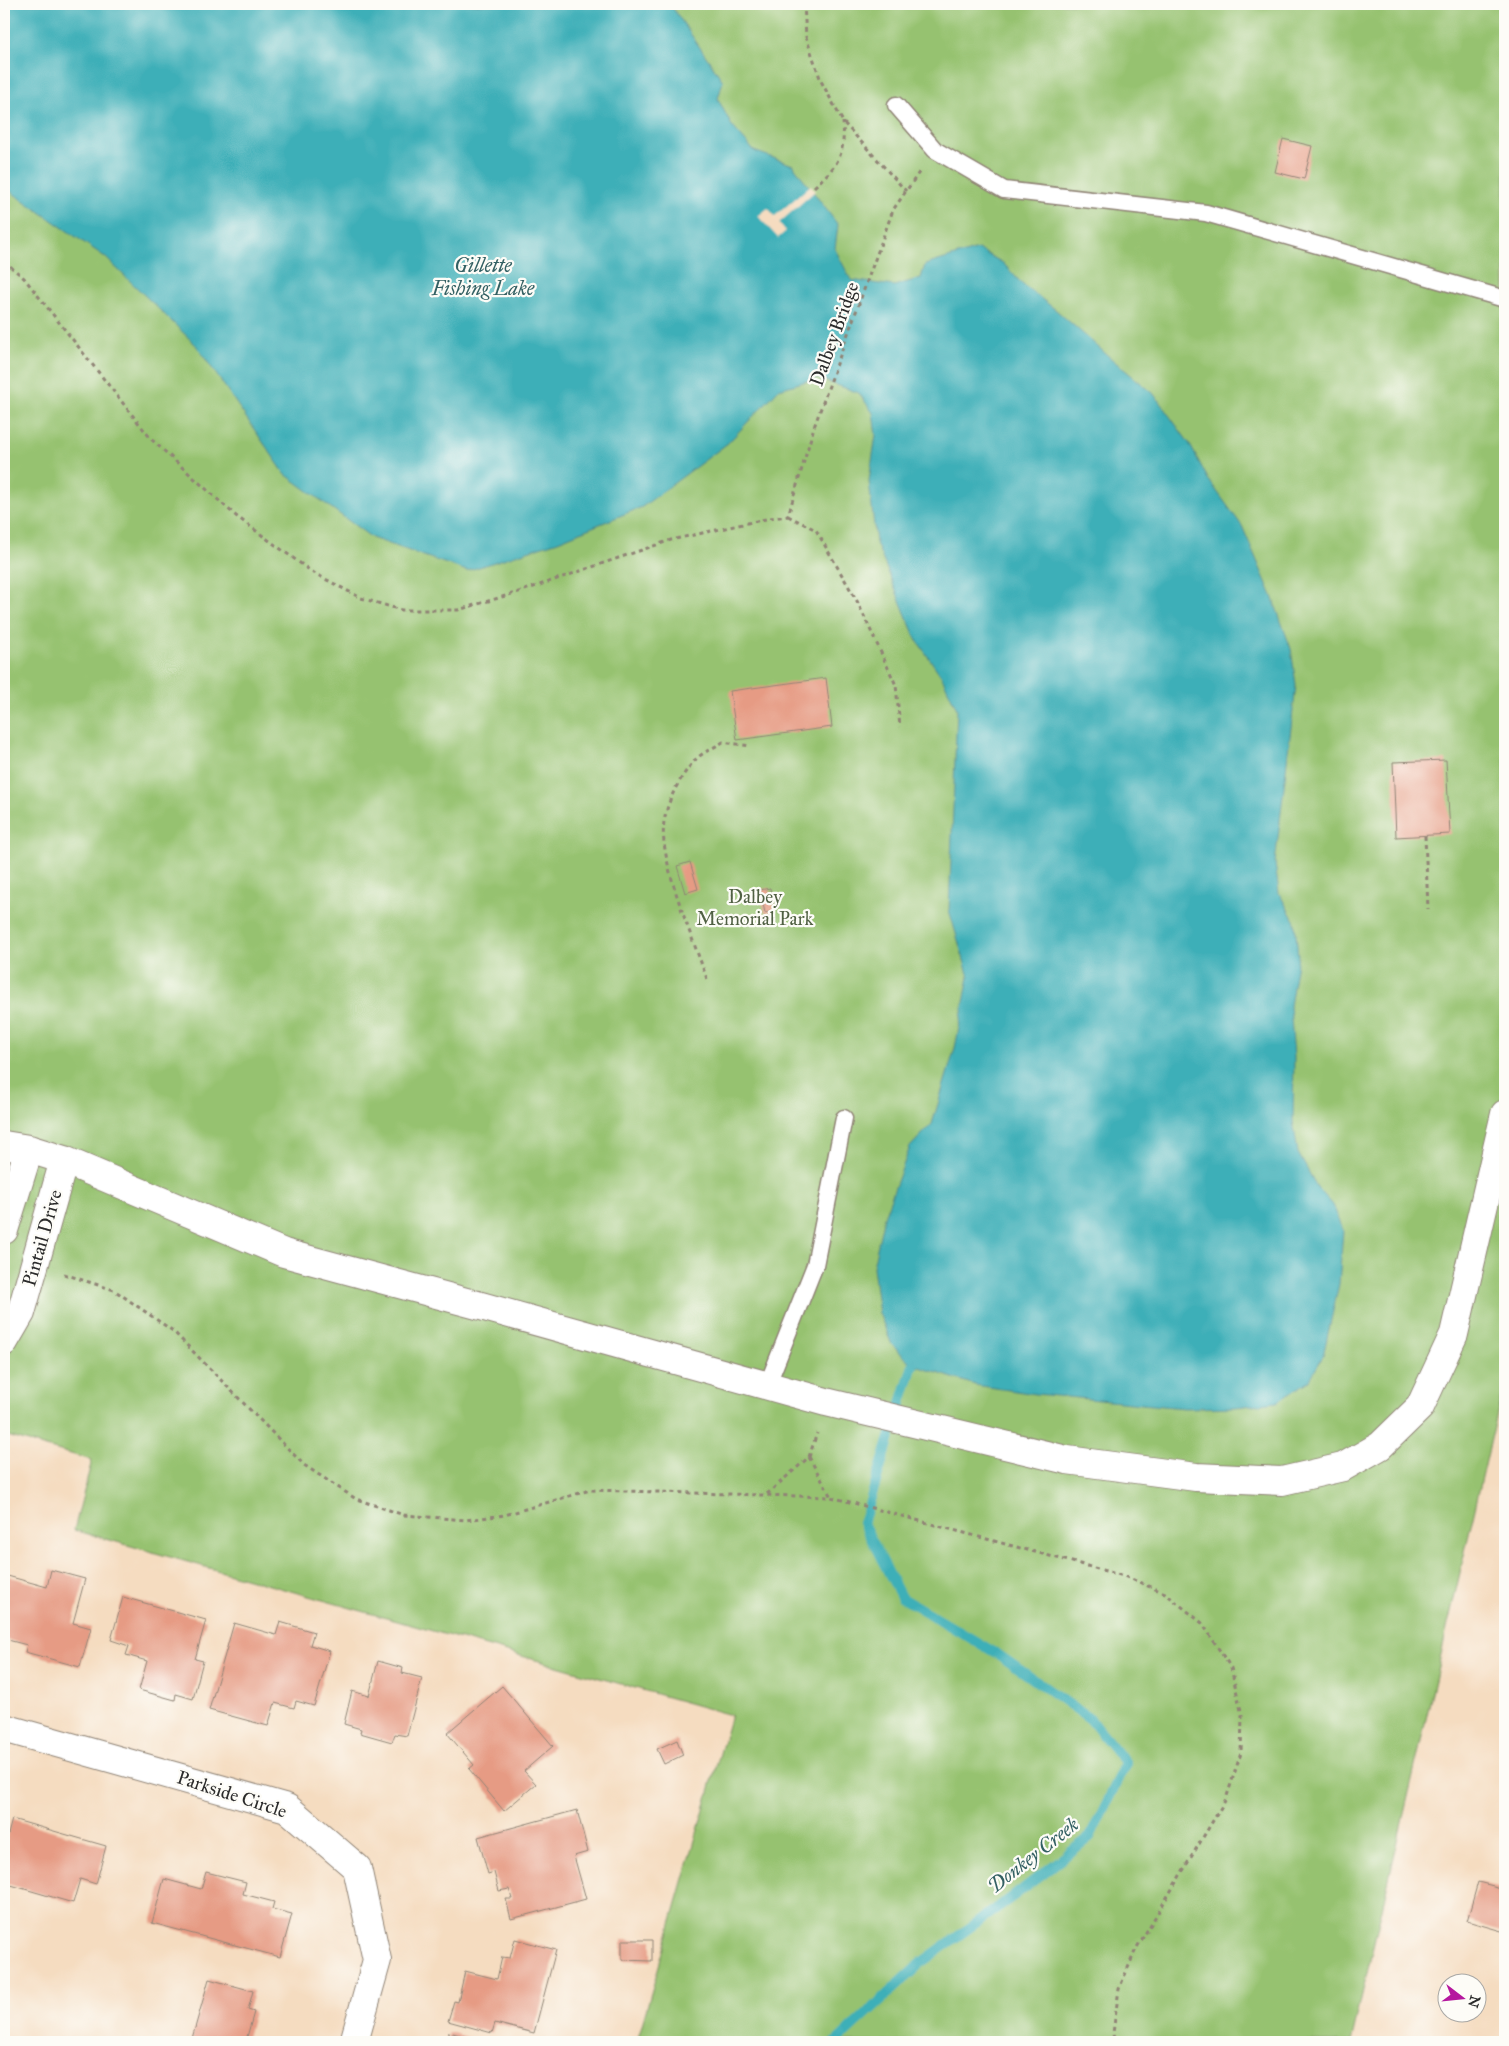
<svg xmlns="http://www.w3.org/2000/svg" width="1509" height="2046" font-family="'IM FELL Great Primer',serif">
<rect width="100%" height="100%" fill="#fdfcf7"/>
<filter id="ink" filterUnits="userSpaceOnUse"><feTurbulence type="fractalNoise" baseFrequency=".02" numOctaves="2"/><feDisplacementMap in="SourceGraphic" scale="10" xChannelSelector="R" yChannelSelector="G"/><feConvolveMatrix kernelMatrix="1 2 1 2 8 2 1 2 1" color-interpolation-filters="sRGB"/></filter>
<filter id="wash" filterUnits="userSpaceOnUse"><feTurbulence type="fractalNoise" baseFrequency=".0096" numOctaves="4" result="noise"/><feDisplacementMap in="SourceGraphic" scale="20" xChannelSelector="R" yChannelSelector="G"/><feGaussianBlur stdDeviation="1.12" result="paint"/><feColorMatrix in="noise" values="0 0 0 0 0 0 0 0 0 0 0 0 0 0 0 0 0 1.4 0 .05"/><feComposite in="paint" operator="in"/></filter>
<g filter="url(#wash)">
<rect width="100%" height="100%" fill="#f5dcc0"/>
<path fill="#96c270" stroke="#60764e" d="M4 4H1505V1379L1351 2042H637L731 1715 74 1530 92 1460 4 1435Z"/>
<path fill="#3eafb8" stroke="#346d72" d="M4 4H670L723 81 718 99 732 126 754 151 793 165 838 225 835 249 851 280 894 286 921 278 925 265 978 249 1003 263 1022 284 1056 310 1114 361 1153 393 1189 443 1208 479 1242 526 1272 596 1291 649 1296 685 1275 863 1279 893 1295 922 1298 956 1290 1006 1294 1057 1293 1121 1298 1153 1317 1187 1333 1205 1343 1230 1339 1284 1323 1356 1309 1381 1277 1402 1236 1407 1184 1408 1036 1394 975 1385 913 1365 892 1345 879 1313 873 1267 884 1217 910 1147 932 1124 955 1048 969 977 949 910 957 709 942 677 916 639 876 543 869 481 876 435 873 413 859 393 817 378 779 389 728 443 642 507 558 541 467 571 372 538 285 474 196 345 105 257 4 187Z"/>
<path fill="#f5dcc0" d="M811 185 815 191 779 223 786 231 778 238 758 216 768 208 775 216Z"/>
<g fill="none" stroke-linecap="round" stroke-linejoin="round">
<path stroke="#3eafb8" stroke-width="10" d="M836 2042 922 1962 1015 1895 1090 1837 1126 1763 1090 1719 999 1655 901 1597 863 1523 913 1365"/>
</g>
<g id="blocks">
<path fill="#e69b84" d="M1283 139 1312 146 1304 179 1275 172Z
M826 678 832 727 737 740 730 691Z
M1446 760 1450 834 1396 837 1393 762Z
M690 862 698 889 685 893 677 866Z
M770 888 775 911 765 913 760 890Z
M51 1570 85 1579 73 1623 91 1628 80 1667 25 1652 27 1645 4 1639V1575L47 1587Z
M123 1597 206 1620 195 1659 203 1661 193 1699 176 1694 175 1700 139 1690 147 1661 126 1655 129 1646 111 1640Z
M280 1622 314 1632 310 1645 330 1651 314 1706 296 1701 294 1708 275 1703 268 1726 209 1710 234 1623 276 1635Z
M378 1661 403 1668 402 1673 422 1678 407 1736 395 1734 392 1742 360 1733 361 1729 344 1724 352 1691 369 1696Z
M502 1686 553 1746 524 1771 536 1784 504 1811 469 1769 474 1765 447 1733Z
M677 1740 683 1755 664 1764 657 1749Z
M577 1810 588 1852 574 1856 586 1899 511 1919 506 1899H512L509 1889 499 1891 494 1872 488 1874 478 1837Z
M12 1819 106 1846 96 1884 80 1879 73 1903 4 1883V1850Z
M206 1872 246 1882 243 1894 274 1902 272 1909 292 1914 280 1957 152 1923 164 1879 201 1889Z
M1478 1882 1505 1889V1932L1467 1921Z
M515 1939 556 1950 534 2033 495 2023 492 2033 448 2021 454 2001 458 2002 465 1971 497 1979 502 1957 510 1958Z
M622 1940H652V1961L622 1960Z
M209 1979 253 1991 248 2010 254 2012 247 2037 264 2042H191Z
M449 2032 485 2042H446Z"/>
</g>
</g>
<g filter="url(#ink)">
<use href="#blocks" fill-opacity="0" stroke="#908476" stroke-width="1"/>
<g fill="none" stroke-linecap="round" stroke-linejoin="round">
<g stroke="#908476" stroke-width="19">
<path id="lane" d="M896 105 935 150 1004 190 1206 213 1505 299
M767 1386 815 1265 844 1118"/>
</g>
<g stroke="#908476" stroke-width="30">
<path id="street" d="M4 1145 29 1149 64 1160 284 1253 481 1306 826 1402 1067 1460 1196 1477 1282 1481 1343 1467 1380 1446 1420 1407 1454 1334 1505 1114
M4 1230 29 1149
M4 1342 21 1313 64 1160
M4 1728 287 1808 357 1868 377 1960 354 2042"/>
</g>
<path stroke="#908476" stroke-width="3" stroke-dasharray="4 4" stroke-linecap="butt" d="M804 4 806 37 821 81 843 122 906 191
M814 187C838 164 845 158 843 122
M4 261 24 278 152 440 236 516 312 572 361 598 401 610H458L522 591 671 540 770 518 788 516 814 427 893 210 920 171
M788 516 816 530 857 601 896 685 900 727
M1425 836 1428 909
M707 979C694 941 658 859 664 822 668 798 681 775 697 758 704 752 715 747 723 742L750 746
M64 1274 114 1290 173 1331 304 1465 356 1499 404 1515 466 1520 505 1515 590 1490 831 1497 1124 1576 1165 1593 1202 1623 1231 1668 1242 1715 1241 1753 1226 1799 1136 1949 1119 1989 1113 2033 1114 2042
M809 1457 831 1497
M767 1494 809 1457 817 1433"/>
<use href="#lane" stroke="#fff" stroke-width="16"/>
<use href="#street" stroke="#fff" stroke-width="28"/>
</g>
</g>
<g text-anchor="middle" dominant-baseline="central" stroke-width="4.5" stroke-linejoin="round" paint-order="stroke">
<g font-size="19" fill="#2b2b2b" stroke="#fdfcf7">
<text transform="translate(834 334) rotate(-70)">Dalbey Bridge</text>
<text transform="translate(42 1238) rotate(-74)">Pintail Drive</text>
<text transform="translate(232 1794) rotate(18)">Parkside Circle</text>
</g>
<g font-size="19" fill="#506043" stroke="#fdfcf7">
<text x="755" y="896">Dalbey<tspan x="755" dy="22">Memorial Park</tspan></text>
</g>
<g font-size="20" font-style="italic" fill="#336063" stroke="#fdfcf7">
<text x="483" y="265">Gillette<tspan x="483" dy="23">Fishing Lake</tspan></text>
<text transform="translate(1033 1855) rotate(-38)">Donkey Creek</text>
</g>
</g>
<rect width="1509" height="2046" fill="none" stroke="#fdfcf7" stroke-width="20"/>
<g transform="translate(1462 1998) rotate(106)"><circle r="24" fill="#fdfcf7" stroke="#a9a8a5"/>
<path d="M0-4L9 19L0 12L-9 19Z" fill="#b5179e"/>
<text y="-8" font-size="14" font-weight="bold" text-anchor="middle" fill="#2b2b2b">N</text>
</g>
</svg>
